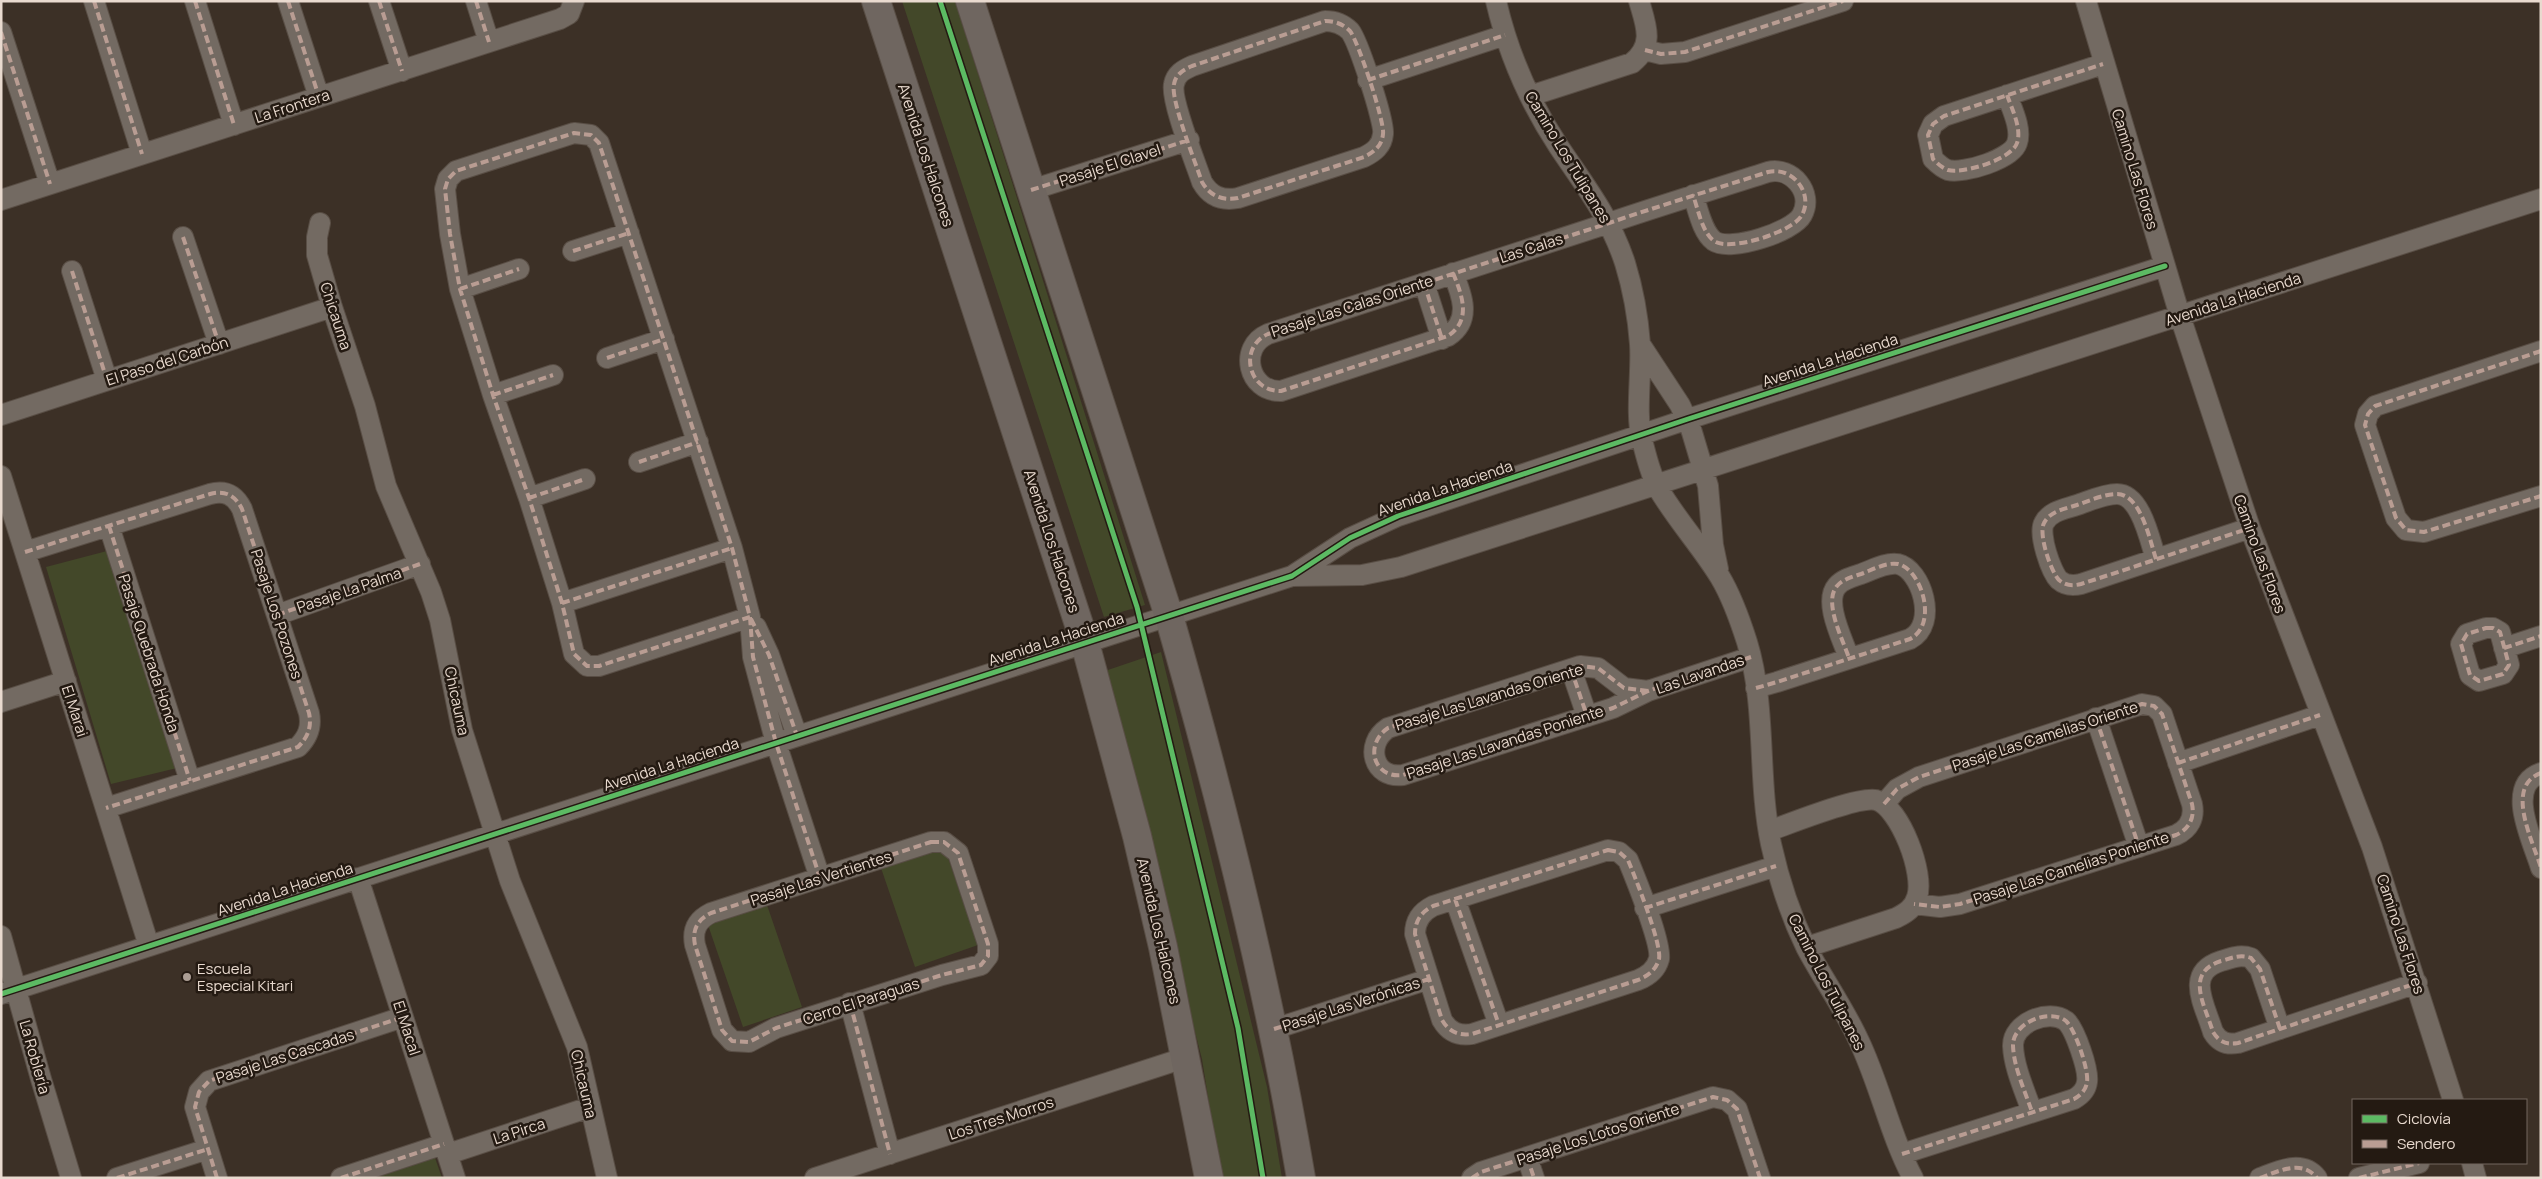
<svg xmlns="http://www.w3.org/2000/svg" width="2542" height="1179" font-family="Manrope,sans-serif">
<rect width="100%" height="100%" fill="#3c3026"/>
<path fill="#434829" d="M902 1H955L1145 605 1104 617Z
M107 551 177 768 111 784 46 567Z
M1161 652 1267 1087 1282 1178H1221L1202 1059 1102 672Z
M944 846 978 945 915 967 881 868Z
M767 905 802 1007 743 1027 708 925Z
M434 1155 442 1178H368Z"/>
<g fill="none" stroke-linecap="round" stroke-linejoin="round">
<g stroke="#594e45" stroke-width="22">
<path id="street" d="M94 1 142 154
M195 1 234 125
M288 1 319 97
M379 1 402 71
M476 1 489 42
M1496 1C1508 53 1530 103 1559 147 1585 186 1610 217 1625 263 1633 289 1638 317 1640 344 1642 372 1635 414 1642 440 1646 455 1650 474 1658 488 1676 519 1701 546 1720 577 1732 597 1740 620 1747 642 1767 707 1757 778 1771 844 1779 880 1790 914 1806 947 1823 979 1844 1008 1859 1041 1880 1085 1890 1135 1913 1178
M2086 1 2180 316 2250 528 2372 847 2453 1100
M1325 21C1335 21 1343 24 1350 31 1358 41 1385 122 1383 134 1382 146 1374 152 1364 157L1238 198C1222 201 1210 196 1202 182 1196 164 1170 99 1174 84 1176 74 1183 70 1192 66Z
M1 32 50 184
M1645 50 1661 54 1685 52 1843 1
M1368 80 1505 35
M2007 95C2012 109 2022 129 2017 143 2012 159 1964 174 1948 170 1942 168 1937 163 1933 159L1928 135 1933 124 1944 116 2103 64
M1530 96 1632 63C1655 45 1646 25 1639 1
M1031 190 1189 140
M1 200 560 19 569 14 574 1
M320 223 317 237V255L332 307 365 406 386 486 431 592 440 620 462 730 510 881 577 1047 607 1178
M183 237 219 344
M573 251 629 233
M72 271 107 380
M1453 273C1462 295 1472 320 1448 336L1281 391C1248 392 1238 347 1268 334L1609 223C1662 205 1715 189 1768 172 1792 166 1814 193 1802 215 1793 232 1730 252 1714 241 1702 232 1698 209 1693 195
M1424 283 1442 339
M460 289 519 269
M1640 344 1680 405 1691 429 1708 486 1713 545 1718 569
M2541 351 2375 406 2368 414 2365 425 2396 518 2406 530 2424 532 2541 496
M607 358 664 339
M493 395 553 375
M1 415 332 307
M639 462 698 442
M1 476 149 946
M529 498 585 479
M109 526 190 781
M25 552 210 494C225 490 235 495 242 509L309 713C312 727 308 737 298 747L106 808
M2156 559C2150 541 2141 494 2117 494 2104 494 2089 501 2077 505 2065 509 2050 511 2044 523 2038 534 2051 572 2059 580 2066 586 2073 586 2081 584 2137 566 2193 547 2250 528
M1292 576 1362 575 1401 567 2541 199
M562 603 732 548
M277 615 420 564
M750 617 599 666H587L574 654 562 603 529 498 493 395 460 289 450 234 445 189 448 179 456 171 574 133 591 135 599 143 732 548 750 617 753 657 776 743 820 878
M756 627 769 655 797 736
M2486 628H2493L2500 632 2509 665 2503 674 2479 681 2470 675 2461 644 2467 634Z
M2504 648 2541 636
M1571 669 1587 716
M1756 688 1777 682 1910 639C1939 624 1921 569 1898 564 1886 562 1872 570 1861 574 1852 577 1843 579 1837 586 1823 602 1843 640 1849 658
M1648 691 1624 688 1598 668 1580 666 1388 728C1364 744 1373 779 1403 775L1613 708 1648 691 1751 657
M1 702 66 681
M2096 718 2139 847
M2178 763 2320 715
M2541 773C2504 786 2533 841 2541 868
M1884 804 1897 789 1919 777 2142 704 2154 706 2162 714 2192 804C2195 818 2189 829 2176 835L1960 904 1940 907 1914 904
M1769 831C1789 824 1858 796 1876 800 1900 807 1925 874 1917 897 1914 908 1906 913 1896 918L1807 947
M931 842H944L958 853 988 944V956L981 965 942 975 776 1028 749 1042 732 1041 722 1030 695 945C692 930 697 920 711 913Z
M1608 850 1619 852 1628 860C1635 877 1662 944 1659 959 1656 970 1648 976 1638 980L1472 1034C1459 1036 1449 1032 1442 1020L1415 934C1415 921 1421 912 1433 906Z
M358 878 455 1178
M1455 899 1499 1025
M1645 908 1776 866
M1 936 41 1079 71 1178
M1 994 1292 576 1350 538 1398 516 1688 419 2165 266
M850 1003 890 1154
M1274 1029 1429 979
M2280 1029 2260 969 2251 958C2240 954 2232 958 2221 961 2184 973 2205 1005 2213 1032 2219 1042 2227 1045 2238 1043L2417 983
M448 1154 590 1107
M1902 1154 2074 1099C2081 1095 2086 1090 2087 1082 2089 1070 2075 1029 2066 1021 2049 1008 2012 1023 2013 1046 2014 1068 2025 1091 2032 1112
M1527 1157 1534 1178
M2472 1163 2476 1178
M117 1178 208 1149
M217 1178 195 1107 199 1092 209 1081 403 1017
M341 1178 444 1144
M815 1178 1187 1057
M1472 1178 1481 1172 1713 1097 1727 1100 1737 1109 1760 1178
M2260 1178C2279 1171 2302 1159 2317 1178
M2359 1178 2419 1163"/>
</g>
<g stroke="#594e45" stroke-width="30">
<path id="secondary" d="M876 1 1085 643 1137 836 1163 947 1209 1178
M970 1 1169 616C1222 801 1269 988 1301 1178"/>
</g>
<use href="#street" stroke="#736a62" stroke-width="20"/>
<use href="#secondary" stroke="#6f6660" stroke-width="28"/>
<path stroke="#b99d93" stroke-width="4" stroke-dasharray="8 4" stroke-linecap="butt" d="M94 1 142 154
M195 1 234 125
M288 1 319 97
M379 1 402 71
M476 1 489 42
M1325 21C1335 21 1343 24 1350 31 1358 41 1385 122 1383 134 1382 146 1374 152 1364 157L1238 198C1222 201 1210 196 1202 182 1196 164 1170 99 1174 84 1176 74 1183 70 1192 66Z
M1 32 50 184
M1645 50 1661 54 1685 52 1843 1
M1368 80 1505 35
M2007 95C2012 109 2022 129 2017 143 2012 159 1964 174 1948 170 1942 168 1937 163 1933 159L1928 135 1933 124 1944 116 2103 64
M1031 190 1189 140
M183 237 219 344
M573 251 629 233
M72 271 107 380
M1453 273C1462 295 1472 320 1448 336L1281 391C1248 392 1238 347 1268 334L1609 223C1662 205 1715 189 1768 172 1792 166 1814 193 1802 215 1793 232 1730 252 1714 241 1702 232 1698 209 1693 195
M1424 283 1442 339
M460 289 519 269
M2541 351 2375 406 2368 414 2365 425 2396 518 2406 530 2424 532 2541 496
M607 358 664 339
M493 395 553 375
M639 462 698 442
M529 498 585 479
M109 526 190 781
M25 552 210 494C225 490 235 495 242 509L309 713C312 727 308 737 298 747L106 808
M2156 559C2150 541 2141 494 2117 494 2104 494 2089 501 2077 505 2065 509 2050 511 2044 523 2038 534 2051 572 2059 580 2066 586 2073 586 2081 584 2137 566 2193 547 2250 528
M562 603 732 548
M277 615 420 564
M750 617 599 666H587L574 654 562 603 529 498 493 395 460 289 450 234 445 189 448 179 456 171 574 133 591 135 599 143 732 548 750 617 753 657 776 743 820 878
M751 619 769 655 797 736
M2486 628H2493L2500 632 2509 665 2503 674 2479 681 2470 675 2461 644 2467 634Z
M2504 648 2541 636
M1571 669 1587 716
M1756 688 1777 682 1910 639C1939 624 1921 569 1898 564 1886 562 1872 570 1861 574 1852 577 1843 579 1837 586 1823 602 1843 640 1849 658
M1648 691 1624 688 1598 668 1580 666 1388 728C1364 744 1373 779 1403 775L1613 708 1648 691 1751 657
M2096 718 2139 847
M2178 763 2320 715
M2541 773C2504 786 2533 841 2541 868
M1884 804 1897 789 1919 777 2142 704 2154 706 2162 714 2192 804C2195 818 2189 829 2176 835L1960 904 1940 907 1914 904
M931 842H944L958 853 988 944V956L981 965 942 975 776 1028 749 1042 732 1041 722 1030 695 945C692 930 697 920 711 913Z
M1608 850 1619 852 1628 860C1635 877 1662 944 1659 959 1656 970 1648 976 1638 980L1472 1034C1459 1036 1449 1032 1442 1020L1415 934C1415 921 1421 912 1433 906Z
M1455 899 1499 1025
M1645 908 1776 866
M850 1003 890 1154
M1274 1029 1429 979
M2280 1029 2260 969 2251 958C2240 954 2232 958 2221 961 2184 973 2205 1005 2213 1032 2219 1042 2227 1045 2238 1043L2417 983
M1902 1154 2074 1099C2081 1095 2086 1090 2087 1082 2089 1070 2075 1029 2066 1021 2049 1008 2012 1023 2013 1046 2014 1068 2025 1091 2032 1112
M1527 1157 1534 1178
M117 1178 208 1149
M217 1178 195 1107 199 1092 209 1081 403 1017
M341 1178 444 1144
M1472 1178 1481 1172 1713 1097 1727 1100 1737 1109 1760 1178
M2260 1178C2279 1171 2302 1159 2317 1178
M2359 1178 2419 1163"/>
<g stroke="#241a12" stroke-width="8">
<path id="cycleway" d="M940 1 1137 607 1238 1028 1263 1178
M1 994 1292 576 1350 538 1398 516 1688 419 2165 266"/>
</g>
<use href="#cycleway" stroke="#5cba63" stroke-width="5"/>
</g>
<circle fill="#ac9e94" stroke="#241a12" stroke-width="2" cx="187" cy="977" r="5"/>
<g text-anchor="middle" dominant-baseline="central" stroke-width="5" stroke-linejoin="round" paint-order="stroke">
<g font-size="15" fill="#e9dacf" stroke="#241a12">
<text transform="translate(292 106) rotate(-18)">La Frontera</text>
<text transform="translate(926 155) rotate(72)">Avenida Los Halcones</text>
<text transform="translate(1568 157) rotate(59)">Camino Los Tulipanes</text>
<text transform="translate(1110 165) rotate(-18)">Pasaje El Clavel</text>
<text transform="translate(2135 169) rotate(73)">Camino Las Flores</text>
<text transform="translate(1531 248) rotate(-18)">Las Calas</text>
<text transform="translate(2233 299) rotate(-18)">Avenida La Hacienda</text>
<text transform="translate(1352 306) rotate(-18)">Pasaje Las Calas Oriente</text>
<text transform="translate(336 316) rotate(72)">Chicauma</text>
<text transform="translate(1830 360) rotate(-18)">Avenida La Hacienda</text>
<text transform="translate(167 361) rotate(-18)">El Paso del Carbón</text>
<text transform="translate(1445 488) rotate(-19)">Avenida La Hacienda</text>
<text transform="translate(1052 541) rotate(72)">Avenida Los Halcones</text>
<text transform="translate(2260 554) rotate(70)">Camino Las Flores</text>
<text transform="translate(349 590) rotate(-19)">Pasaje La Palma</text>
<text transform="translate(277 614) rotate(72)">Pasaje Los Pozones</text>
<text transform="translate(1056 639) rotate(-18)">Avenida La Hacienda</text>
<text transform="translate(149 653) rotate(72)">Pasaje Quebrada Honda</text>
<text transform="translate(1700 674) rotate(-19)">Las Lavandas</text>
<text transform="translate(1489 697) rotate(-17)">Pasaje Las Lavandas Oriente</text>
<text transform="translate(457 701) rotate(78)">Chicauma</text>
<text transform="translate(75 711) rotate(72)">El Marai</text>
<text transform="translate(2045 736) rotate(-18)">Pasaje Las Camelias Oriente</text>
<text transform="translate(1505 742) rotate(-18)">Pasaje Las Lavandas Poniente</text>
<text transform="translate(671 764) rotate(-18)">Avenida La Hacienda</text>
<text transform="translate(2071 868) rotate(-18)">Pasaje Las Camelias Poniente</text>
<text transform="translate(821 878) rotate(-18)">Pasaje Las Vertientes</text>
<text transform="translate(285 889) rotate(-18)">Avenida La Hacienda</text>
<text transform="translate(1159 931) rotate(77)">Avenida Los Halcones</text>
<text transform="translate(2401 934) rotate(72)">Camino Las Flores</text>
<text transform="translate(1827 982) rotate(63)">Camino Los Tulipanes</text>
<text transform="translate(861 1001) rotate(-18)">Cerro El Paraguas</text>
<text transform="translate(1351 1004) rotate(-18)">Pasaje Las Verónicas</text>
<text transform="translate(407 1028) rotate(72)">El Macal</text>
<text transform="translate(285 1056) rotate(-18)">Pasaje Las Cascadas</text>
<text transform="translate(35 1057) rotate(74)">La Roblería</text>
<text transform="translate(584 1084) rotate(77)">Chicauma</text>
<text transform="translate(1001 1118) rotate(-18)">Los Tres Morros</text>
<text transform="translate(519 1131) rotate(-18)">La Pirca</text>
<text transform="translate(1598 1134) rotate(-18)">Pasaje Los Lotos Oriente</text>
</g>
<g font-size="15" fill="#e9dacf" stroke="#241a12" text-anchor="start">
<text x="197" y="968">Escuela<tspan x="197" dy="17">Especial Kitari</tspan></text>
</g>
</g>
<rect width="2542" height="1179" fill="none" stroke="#e9dacf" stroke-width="5"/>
<rect x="2352" y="1099" width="175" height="65" fill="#241a12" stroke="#73675e"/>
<rect x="2362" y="1115" width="25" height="8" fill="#5cba63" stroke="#73675e"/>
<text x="2397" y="1124" font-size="15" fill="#e9dacf">Ciclovía</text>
<rect x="2362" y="1140" width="25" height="8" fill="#b99d93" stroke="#73675e"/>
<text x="2397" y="1149" font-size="15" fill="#e9dacf">Sendero</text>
</svg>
